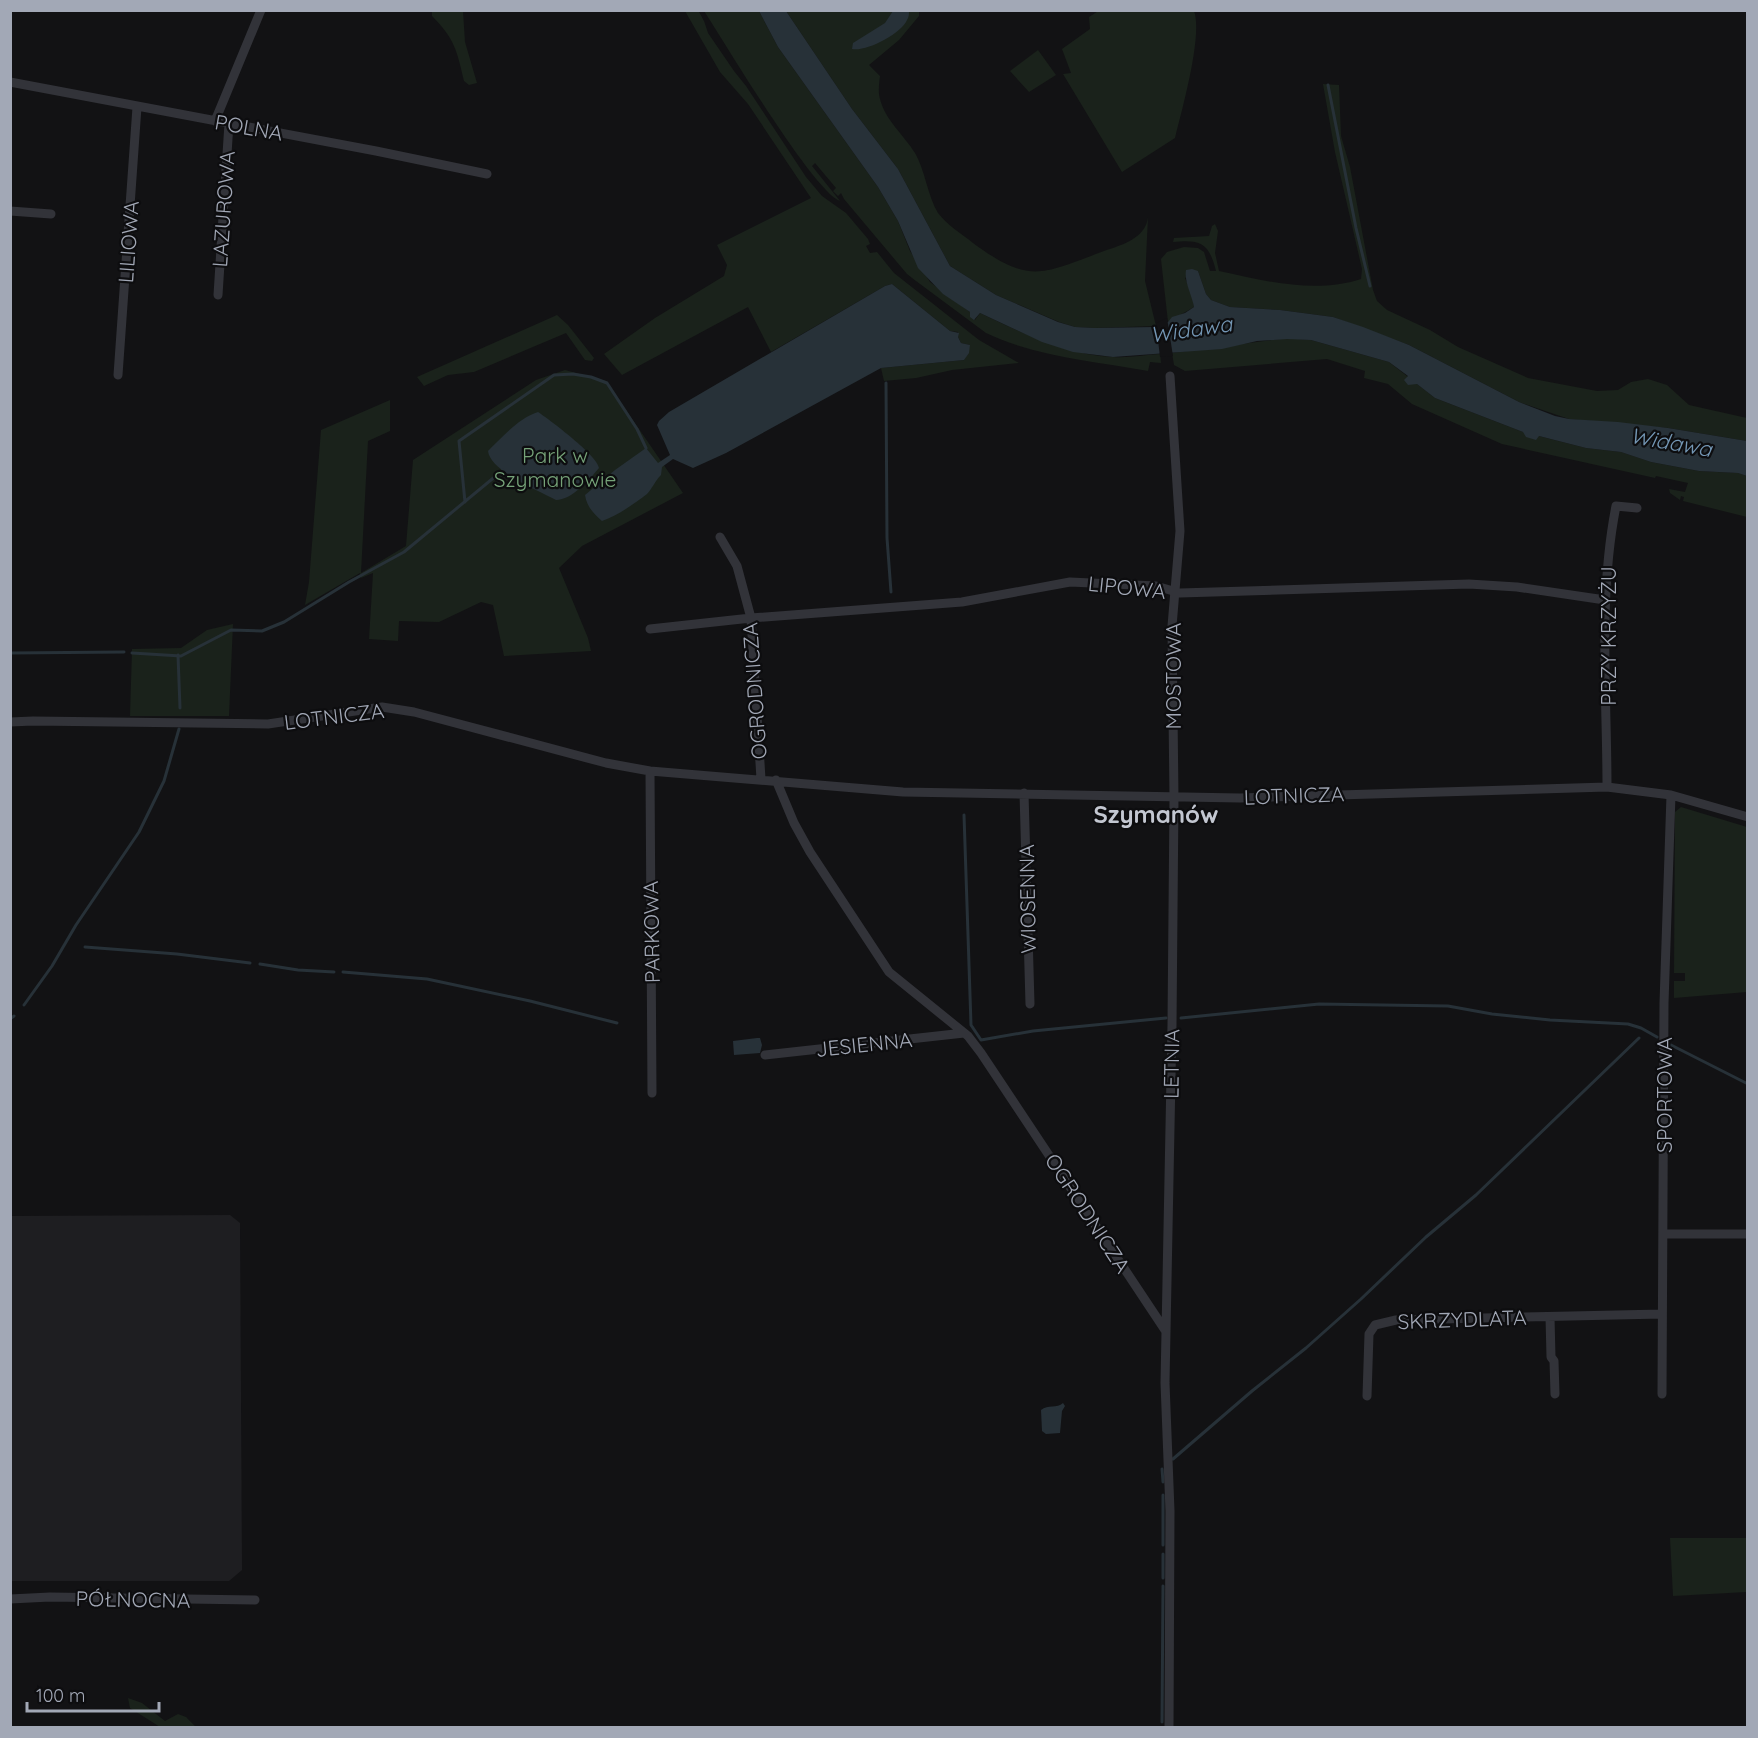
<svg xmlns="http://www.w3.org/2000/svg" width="1758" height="1738" font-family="Quicksand,sans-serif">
<rect width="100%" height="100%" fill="#121214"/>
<path fill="#1e1e21" d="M230 1215 240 1223 242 1570 229 1581H11L10 1216Z"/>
<path fill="#1a221b" d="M698 10 704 21 708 33 734 71 746 86 806 177 822 196 846 213 868 239 870 244 866 246 870 253 877 252 894 273 979 340 1019 363 952 370 916 378 884 381 881 368 964 360 970 345 961 343 958 337V332L950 331 892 284 885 286 771 352 748 307 622 375 604 354 655 318 724 276 727 265 717 245 811 198 748 104 720 72 685 11Z
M1100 10 1194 11C1203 35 1182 110 1175 138L1122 172 1063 74 1071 73 1062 49 1090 29 1089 17Z
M432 11H463L465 42 477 83 469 85 464 81C457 51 455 39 432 16Z
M704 11H759L778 47 878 187 898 221 910 251 930 282 970 312 975 320 980 313C1023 333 1064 355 1113 357 1128 358 1144 355 1160 354L1161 363 1150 362 1148 371C1095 361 1036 357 986 333L916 281 907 274 844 199 841 193 838 196 833 191 836 188 815 163 812 166 840 201C813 191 725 43 704 11Z
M786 11H919V16L899 40 869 65 880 76C879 84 878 92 880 99 885 120 904 135 915 153 925 170 928 197 938 213 947 225 962 234 973 243 1030 285 1042 274 1104 251 1122 245 1146 238 1148 217L1145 281 1156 326 1095 328 1075 327 1059 322 996 295 950 266 898 169 852 109Z
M1038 50 1056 75 1029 92 1010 71Z
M1323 84 1339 85 1341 136 1350 167 1373 290 1377 301 1387 310 1430 330 1458 347 1528 378 1597 391 1618 390 1631 382 1648 379 1667 385 1689 405 1747 418V441L1668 428 1569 419 1519 402 1409 345 1333 317 1280 310 1230 307 1211 300 1206 294 1198 271 1185 278 1192 294 1194 307 1168 322 1161 259 1167 252 1184 247 1198 248 1204 252 1210 271H1216C1209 243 1201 239 1173 242L1174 238 1209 236 1212 226 1215 224 1218 231 1215 253 1219 271C1265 281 1315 294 1361 279L1362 269 1335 152Z
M557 315 568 325 594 358 592 361 585 360 566 333 474 372 448 375 424 386 417 377Z
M1287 338 1311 340 1389 362 1435 398 1523 432 1586 448 1621 452 1651 462 1699 471 1738 473 1747 476V517L1683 501 1684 497 1681 496 1680 500 1670 493 1669 489 1685 492 1688 483 1656 476 1655 478 1502 444 1412 404 1388 384 1364 378 1365 371 1327 359 1185 371 1174 365 1172 353Z
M565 370 606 381 683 493 582 546 559 568 588 638 591 651 504 656 493 605 481 602 439 622 399 621 398 641 369 639 373 573 361 578 360 573 305 605 309 582 321 430 390 400V431L368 441 361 573 406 546 413 460 536 380Z
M233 624 229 716H130L132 649 181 648 207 630Z
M1681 807 1747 827V992L1674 998V981H1685V973H1674L1675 812Z
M1670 1538H1747V1592L1673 1596Z
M128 1698 142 1703 165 1721 178 1714 186 1717 196 1727H160L130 1708Z"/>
<path fill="#273138" d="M759 11H786L852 109 898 169 950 266 996 295 1058 322 1075 327 1095 328 1154 327 1168 322 1172 317 1185 313 1194 307C1192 295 1184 282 1186 270L1192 269 1198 271 1206 294 1211 300 1230 307 1280 310 1333 317 1363 327 1409 345 1519 402 1555 416 1569 419 1618 422 1668 428 1747 441V476L1738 473 1699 471 1651 462 1621 452 1586 448 1539 436 1536 440 1526 437 1523 432 1435 398 1417 384 1408 385 1404 380 1408 376 1389 362 1311 340 1287 339 1257 341 1222 349 1113 357 1073 352 1042 342 980 313 974 320 970 317V312L943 294 918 268 898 221 878 187 778 47Z
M893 11H909C909 14 909 17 907 20 901 34 866 52 852 49L853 43 885 23Z
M892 284 950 331 959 333 958 337 961 343 970 345 969 353 964 360 881 368 726 453 693 468 673 459 662 467 661 475C655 481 652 489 647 494 634 504 617 516 602 521 593 513 587 507 585 495L615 470 646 448 658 463 670 455 657 425 659 421 669 412 885 286Z
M538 412C550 420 598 456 599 468 589 480 572 500 556 500 539 491 490 471 488 451 502 437 519 418 538 412Z
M757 1038H760L762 1045 760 1053 734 1055 733 1041Z
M1063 1403 1065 1406 1062 1411 1060 1433 1046 1434 1042 1431 1041 1410C1048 1404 1057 1409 1063 1403Z"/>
<path fill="#121214" d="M1167 318 1173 356 1160 357 1156 323Z"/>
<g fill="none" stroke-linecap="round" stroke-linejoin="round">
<path stroke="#273138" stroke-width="3" d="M1328 85 1356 228 1370 286
M886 383 887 538 891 592
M465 502 459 441 554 375 573 374 591 377 607 383 637 429 646 448
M10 653 124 652
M132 653 181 656 231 630 262 631 284 622 349 582 404 552 503 470
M178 655 180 708
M964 815 971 1025 981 1040 1033 1031 1166 1018
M85 947 177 954 250 963
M260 964 298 970 334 972
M343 972 427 979 530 1001 617 1023
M24 1005 52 966 76 925 139 832 164 781 179 729
M1181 1018 1319 1004 1448 1006 1492 1014 1550 1020 1628 1024 1641 1028 1657 1037
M10 1019 14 1016
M1671 1045 1748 1084
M1173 1459 1252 1391 1306 1348 1361 1299 1426 1237 1476 1195 1639 1038
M1162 1469 1163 1482
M1163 1495V1545
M1163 1578V1554
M1162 1722 1163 1586"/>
<path stroke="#323339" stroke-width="9" d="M10 82 376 151 487 174
M215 121 261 10
M10 211 51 214
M218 295 229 123
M118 375 137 107
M720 537 737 566 751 618 761 779
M650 629 751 618 962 602 1070 582 1156 586 1180 593 1469 584 1517 587 1605 600
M10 722 33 721 268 724 382 707 414 712 606 763 650 771 903 792 1240 798 1607 787 1671 795 1748 817
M650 771 652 1093
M776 780 794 823 810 852 889 972 968 1036 981 1053 1165 1330
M1607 787C1607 695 1598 596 1616 506L1637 508
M1024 793 1030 1004
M765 1055 964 1033
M1663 1234H1748
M1550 1317 1551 1357 1554 1361 1555 1394
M1662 1394 1664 1003 1671 795
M1367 1396 1369 1334 1375 1325 1396 1320 1662 1314
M10 1599 50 1597 255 1600
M1169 1728 1170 1511 1165 1383 1172 1025 1174 798 1172 626 1180 531 1170 376"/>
</g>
<g text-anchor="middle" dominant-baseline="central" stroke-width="4.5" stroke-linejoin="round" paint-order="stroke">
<g font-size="21" fill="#a2a8b6" stroke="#0d0d0f">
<text transform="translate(249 127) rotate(10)">POLNA</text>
<text transform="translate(223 209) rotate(-86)">LAZUROWA</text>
<text transform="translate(128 242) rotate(-86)">LILIOWA</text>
<text transform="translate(1127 587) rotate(6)">LIPOWA</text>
<text transform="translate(1608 636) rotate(-90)">PRZY KRZYŻU</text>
<text transform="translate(1173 676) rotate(-90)">MOSTOWA</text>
<text transform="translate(754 691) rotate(-94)">OGRODNICZA</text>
<text transform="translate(334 716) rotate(-7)">LOTNICZA</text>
<text transform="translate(1294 795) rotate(-2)">LOTNICZA</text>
<text transform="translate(1027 899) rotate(-91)">WIOSENNA</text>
<text transform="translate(651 932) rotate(-91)">PARKOWA</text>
<text transform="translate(864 1044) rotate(-6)">JESIENNA</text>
<text transform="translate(1171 1064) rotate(-89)">LETNIA</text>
<text transform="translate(1664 1095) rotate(-90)">SPORTOWA</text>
<text transform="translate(1088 1213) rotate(57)">OGRODNICZA</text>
<text transform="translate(1462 1319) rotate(-2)">SKRZYDLATA</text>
<text transform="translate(133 1599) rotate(1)">PÓŁNOCNA</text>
</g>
<g font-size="21" fill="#76a379" stroke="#0d0d0f">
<text x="555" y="455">Park w<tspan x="555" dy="24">Szymanowie</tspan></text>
</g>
<g font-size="22" font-style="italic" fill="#7497b5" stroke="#0d0d0f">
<text transform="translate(1191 329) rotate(-8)">Widawa</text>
<text transform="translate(1671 442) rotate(10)">Widawa</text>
</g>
<g font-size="24" font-weight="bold" fill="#c3c7d1" stroke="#0d0d0f">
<text x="1156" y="814">Szymanów</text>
</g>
</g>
<rect width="1758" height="1738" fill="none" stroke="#a2a8b6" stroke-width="24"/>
<path d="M27 1702v9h132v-9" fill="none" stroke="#a2a8b6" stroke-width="3"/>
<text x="36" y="1702" font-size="18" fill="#a2a8b6" stroke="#0d0d0f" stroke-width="4.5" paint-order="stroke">100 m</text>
</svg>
